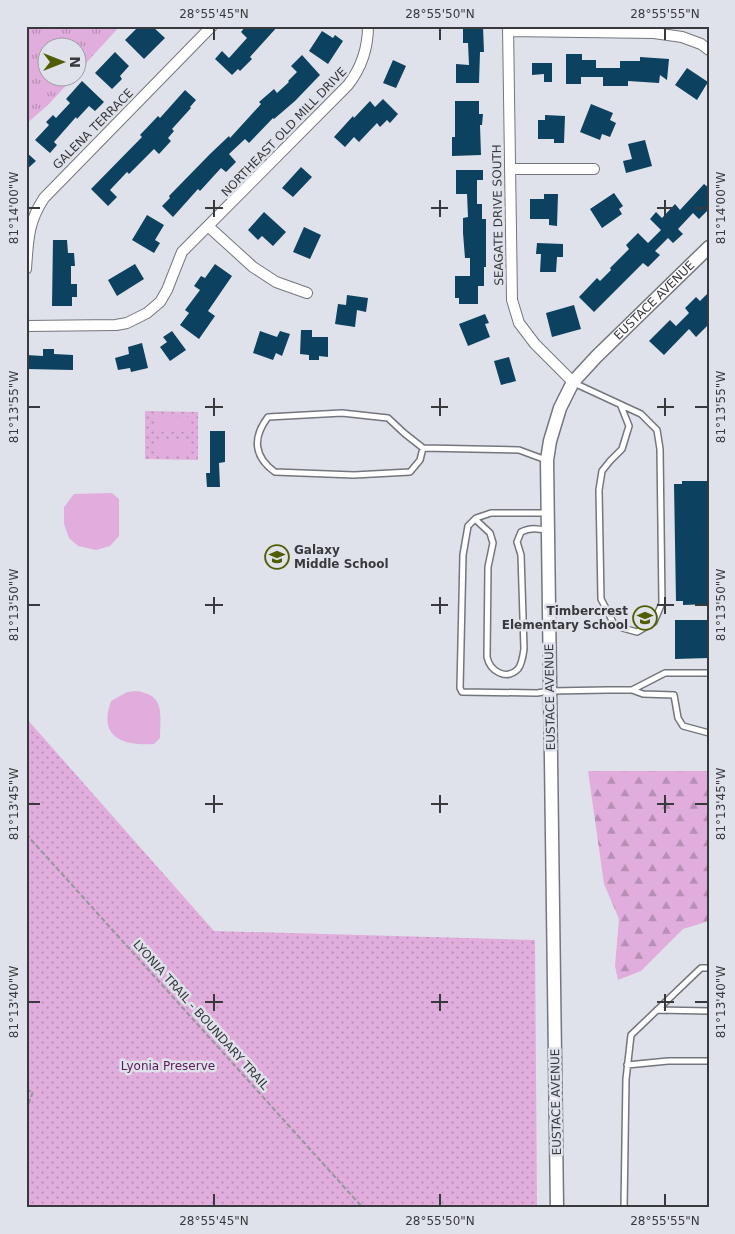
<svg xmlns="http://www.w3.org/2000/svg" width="735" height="1234" font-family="'DejaVu Sans',sans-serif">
<defs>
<pattern id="grass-tufts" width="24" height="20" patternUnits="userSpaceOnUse" patternTransform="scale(1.25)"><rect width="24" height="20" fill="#e1addc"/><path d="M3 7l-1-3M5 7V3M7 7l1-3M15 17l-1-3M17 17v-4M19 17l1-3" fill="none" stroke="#b78eb4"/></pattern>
<pattern id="forest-firs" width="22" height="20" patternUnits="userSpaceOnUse" patternTransform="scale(1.25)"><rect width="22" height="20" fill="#e1addc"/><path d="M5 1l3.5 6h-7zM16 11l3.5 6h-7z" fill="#b78eb4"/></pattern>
<pattern id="park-dots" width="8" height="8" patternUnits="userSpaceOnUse" patternTransform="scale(1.25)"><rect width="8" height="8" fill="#e1addc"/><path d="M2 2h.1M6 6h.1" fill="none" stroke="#b78eb4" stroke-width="1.8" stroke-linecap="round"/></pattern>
</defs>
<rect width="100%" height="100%" fill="#dfe2ea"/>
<path fill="url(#grass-tufts)" d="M26 26H120L78 72V48H48V78H73L48 105 26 124Z"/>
<path fill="url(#forest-firs)" d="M588 771H709V921L683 929 641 971 618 980 615 966 619 919 604 884Z"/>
<path fill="url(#park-dots)" d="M145 411 198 412V460L145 459Z
M26 718 214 931 535 940 537 1208H26Z"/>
<path fill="#e1addc" d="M155 416 190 417V432H155Z
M155 439H190V455H155Z
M112 493 119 499V536L110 546 96 550 78 546 69 538 64 524V507L74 494Z
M136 691C166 695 160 714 160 738L154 744C122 746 98 737 111 701L127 692Z"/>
<path fill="#0c415f" d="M139 26H152L165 38 144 59 125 40Z
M246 26H278L250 57 252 59 240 71 238 69 232 75 215 59 222 51 229 58 247 38 241 32Z
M483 26 484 52H480L479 83H456V64L469 65 468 43H463V27Z
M322 31 333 38 335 35 343 41 328 64 309 51Z
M115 52 129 66 120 76 122 79 112 89 95 73Z
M566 54H582V60H596V68H620V61H640V57L669 59 667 80 660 75 659 83 628 81V86H603V77H581V84H566Z
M302 55 320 75 295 101 274 119 273 118 249 143 245 139 229 154 236 162 226 172 221 168 200 191 198 189 173 217 162 206 170 198 169 196 210 154 229 136 230 138 261 104 259 102 274 89 277 93 289 82 288 81 297 72 291 66Z
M393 60 406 66 396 88 383 83Z
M532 63H552V82H544V74L532 75Z
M687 68 708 82 697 100 675 85Z
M82 81 104 102 95 111 89 106 77 119 76 117 54 142 57 145 50 153 35 140 49 125 46 122 53 115 56 118 70 103 66 99Z
M185 90 196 100 190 107 191 108 172 129 174 131 168 138 171 141 159 154 154 149 129 174 127 172 110 190 117 197 108 206 91 189 142 137 140 135 158 116 160 118Z
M383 99 398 114 390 123 387 120 380 127 377 123 359 142 354 137 345 147 334 137 353 116 354 118 370 101 375 107Z
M455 101H479V114H483L482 125H480L481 155 452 156V137H455Z
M591 104 613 113 610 120 616 123 610 137 602 134 600 140 580 132Z
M545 115 565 116 564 143H554V139H538V120H545Z
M645 140 652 166 626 173 623 161 632 159 628 144Z
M26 152 36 161 26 170Z
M301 167 312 177 293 197 282 188Z
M456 170H483V180H477V204H482V219H486V267H484V286H478V304H459V298H455V276H470V258H465L463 233V218L468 217 467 194H456Z
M704 184 709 188V209L699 219 693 213 678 229 683 234 673 243 668 238 655 251 660 255 648 267 643 263 594 312 579 297 597 278 600 281 611 270 610 268 629 249 626 245 638 233 648 243 661 230 650 219 656 212 662 218 675 204 680 210Z
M614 193 623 206 619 209 622 214 602 228 590 209Z
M544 194H558L557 226 549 225V219H530V199H544Z
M264 212 286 232 273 246 262 236 258 240 248 230Z
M147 215 164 225 155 240 160 243 154 253 132 240Z
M304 227 321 235 310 259 293 252Z
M53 240H67L68 253H74L75 266H71V284H77V297H72V306H52Z
M537 243 563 244V257H557L556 272H540L541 254H536Z
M135 264 144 279 117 296 108 280Z
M215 264 232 276 208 311 215 316 199 339 180 325 189 313 185 310 200 290 194 286 201 276 205 278Z
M709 292V324L696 337 689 329 664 355 649 341 670 320 676 326 689 313 685 308 696 297 700 301Z
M347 295 368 298 366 312 357 310 355 327 335 324 338 304 346 305Z
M574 305 581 329 552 337 546 313Z
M485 314 489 323 485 324 490 337 468 346 459 324Z
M301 330H312V337H328V357L319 356V360H309V355L300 354Z
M172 331 186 350 170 361 160 347 167 342 163 337Z
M260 331 277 337 280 331 290 334 282 356 276 353 273 360 253 353Z
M142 343 148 368 131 372 130 368 118 370 115 358 129 354 128 347Z
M43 349H54V354L73 355V370L26 369V355L43 356Z
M509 357 516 381 501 385 494 361Z
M210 431H225V462L219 463 220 487H207L206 473H210Z
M682 481H709V604L683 605V601H676L674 484H682Z
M675 620H709V658L675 659Z"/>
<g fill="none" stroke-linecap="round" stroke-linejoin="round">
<g stroke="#73767d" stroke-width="8">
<path id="service" d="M574 383 641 414 657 430 660 449 662 603 654 622 637 632 615 626 601 599 599 490 602 471 610 461 622 449 629 426 621 406
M423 448 420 460 410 472 354 475 275 472C254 457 252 438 268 417L342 413 388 418 404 433 423 448 519 450 546 460
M547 513H491L476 518 468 526 463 555 460 688 462 692 537 693 550 691 607 690H632L643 694 674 695 678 718 683 726 709 733
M475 519 490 533 493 543 488 567 487 657C490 671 506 681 518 669 522 664 523 656 524 649L521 555 517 542 521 532C530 527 538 528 547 531
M632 690 665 673H709
M657 1010 709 1011
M627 1065 668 1061H709
M624 1208 626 1079 631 1035 701 968H709"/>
</g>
<g stroke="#73767d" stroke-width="12">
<path id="minor" d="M508 26 512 300 519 323 535 344 573 382
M508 31 654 33 682 37 701 44 709 50
M510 169H594
M209 227 253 267 276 282 307 293
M26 269C28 241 28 222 44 198L212 26
M26 326 116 325 127 323 147 313 160 302 167 290 182 252 348 85C362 67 368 49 368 26"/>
</g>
<g stroke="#73767d" stroke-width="15">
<g id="tertiary">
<path id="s1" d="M557 1208 547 460 550 441 560 408 573 382 596 357 709 247"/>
</g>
</g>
<path stroke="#95979d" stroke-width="2" stroke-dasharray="5 2.5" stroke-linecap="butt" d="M26 834 363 1208
M26 1090 33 1092 26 1110"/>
<use href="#service" stroke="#fff" stroke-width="5"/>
<use href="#minor" stroke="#fff" stroke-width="10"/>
<use href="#tertiary" stroke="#fff" stroke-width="12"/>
</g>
<path fill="none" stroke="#38393d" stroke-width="2" d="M214 28V40M440 28V40M665 28V40M214 200V217M440 200V217M665 200V217M28 208H40M205 208H223M431 208H448M657 208H674M695 208H708M214 398V416M440 398V416M665 398V416M28 407H40M205 407H223M431 407H448M657 407H674M695 407H708M214 597V614M440 597V614M665 597V614M28 605H40M205 605H223M431 605H448M657 605H674M695 605H708M214 795V813M440 795V813M665 795V813M28 804H40M205 804H223M431 804H448M657 804H674M695 804H708M214 994V1011M440 994V1011M665 994V1011M28 1002H40M205 1002H223M431 1002H448M657 1002H674M695 1002H708M214 1194V1206M440 1194V1206M665 1194V1206"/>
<defs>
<g id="school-ring" transform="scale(1.25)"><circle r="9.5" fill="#dfe2ea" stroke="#515e00" stroke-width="1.5"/><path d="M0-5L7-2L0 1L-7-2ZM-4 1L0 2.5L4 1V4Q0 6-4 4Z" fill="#515e00"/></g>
</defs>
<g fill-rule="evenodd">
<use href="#school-ring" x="277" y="557"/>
<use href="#school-ring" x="645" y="618"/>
</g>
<g text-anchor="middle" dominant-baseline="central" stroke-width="5" stroke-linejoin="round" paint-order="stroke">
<g font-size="12" fill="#38393d" stroke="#dfe2ea">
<text transform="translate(93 129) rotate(-45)">GALENA TERRACE</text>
<text transform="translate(284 132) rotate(-46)">NORTHEAST OLD MILL DRIVE</text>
<text transform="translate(498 215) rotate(-91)">SEAGATE DRIVE SOUTH</text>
<text stroke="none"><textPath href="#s1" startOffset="946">EUSTACE AVENUE</textPath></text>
<text transform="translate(550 697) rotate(-91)">EUSTACE AVENUE</text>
<text transform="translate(201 1015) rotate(48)">LYONIA TRAIL - BOUNDARY TRAIL</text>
<text transform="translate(556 1102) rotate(-91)">EUSTACE AVENUE</text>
</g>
<g font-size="12" font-weight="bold" fill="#38393d" stroke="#dfe2ea" text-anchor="start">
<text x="294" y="550">Galaxy<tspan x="294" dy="14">Middle School</tspan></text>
<text x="628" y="611" text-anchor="end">Timbercrest<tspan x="628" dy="14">Elementary School</tspan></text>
</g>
<g font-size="12" fill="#5a1a58" stroke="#dfe2ea">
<text x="168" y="1066">Lyonia Preserve</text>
</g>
</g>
<rect width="735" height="1234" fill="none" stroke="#dfe2ea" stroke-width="55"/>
<g transform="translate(62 62) rotate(90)"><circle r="24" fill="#dfe2ea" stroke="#9c9ea5"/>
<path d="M0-4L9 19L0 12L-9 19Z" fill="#515e00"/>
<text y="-8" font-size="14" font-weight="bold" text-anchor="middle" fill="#38393d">N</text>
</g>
<rect x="28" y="28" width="680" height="1178" fill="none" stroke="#38393d" stroke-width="2"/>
<g font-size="12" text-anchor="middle" fill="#38393d">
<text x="214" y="18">28°55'45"N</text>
<text x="440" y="18">28°55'50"N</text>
<text x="665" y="18">28°55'55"N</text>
<text transform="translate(721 208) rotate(-90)" y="4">81°14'00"W</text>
<text transform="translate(14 208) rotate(-90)" y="4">81°14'00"W</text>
<text transform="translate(721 407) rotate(-90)" y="4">81°13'55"W</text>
<text transform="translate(14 407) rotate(-90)" y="4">81°13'55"W</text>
<text transform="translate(721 605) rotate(-90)" y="4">81°13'50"W</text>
<text transform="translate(14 605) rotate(-90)" y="4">81°13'50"W</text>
<text transform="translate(721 804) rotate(-90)" y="4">81°13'45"W</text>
<text transform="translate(14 804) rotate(-90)" y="4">81°13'45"W</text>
<text transform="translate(14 1002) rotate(-90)" y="4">81°13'40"W</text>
<text transform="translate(721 1002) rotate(-90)" y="4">81°13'40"W</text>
<text x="214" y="1225">28°55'45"N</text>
<text x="440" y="1225">28°55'50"N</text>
<text x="665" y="1225">28°55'55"N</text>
</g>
</svg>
